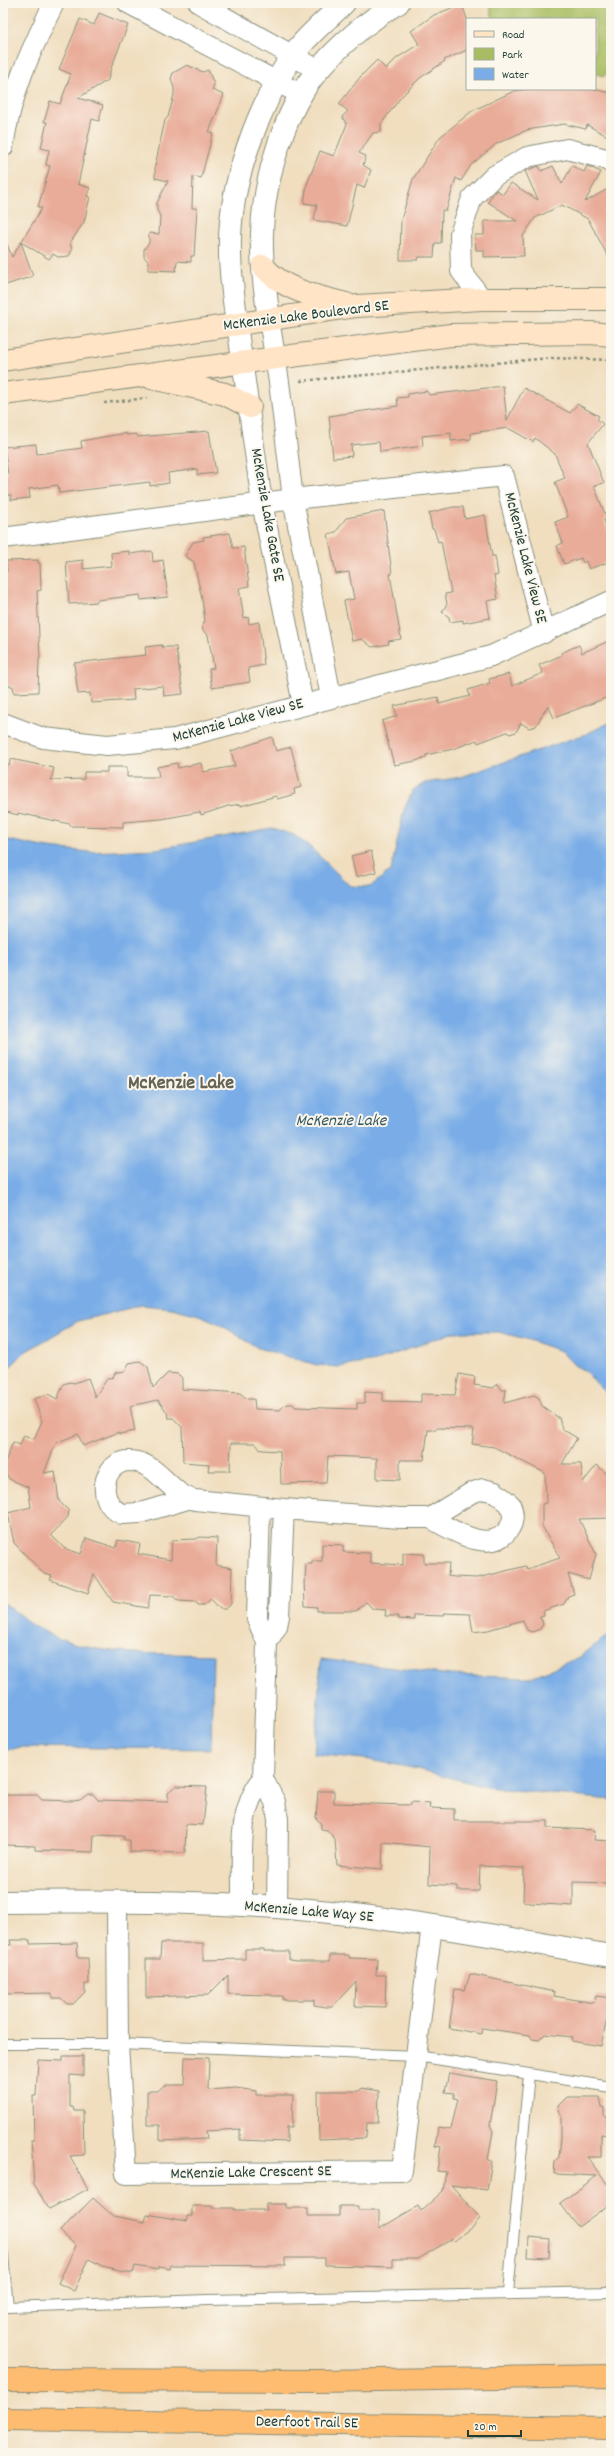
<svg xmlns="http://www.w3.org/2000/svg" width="614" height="2456" font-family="Dekko,sans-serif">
<rect width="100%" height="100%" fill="#fbf7ec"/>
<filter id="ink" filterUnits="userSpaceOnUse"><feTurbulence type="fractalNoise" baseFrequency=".025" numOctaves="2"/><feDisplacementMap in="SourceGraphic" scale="8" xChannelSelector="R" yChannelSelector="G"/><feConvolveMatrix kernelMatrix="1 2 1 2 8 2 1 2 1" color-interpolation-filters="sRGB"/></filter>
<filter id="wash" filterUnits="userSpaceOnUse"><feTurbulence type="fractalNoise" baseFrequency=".012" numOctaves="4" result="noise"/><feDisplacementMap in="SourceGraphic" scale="16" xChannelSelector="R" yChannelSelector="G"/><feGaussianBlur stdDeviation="0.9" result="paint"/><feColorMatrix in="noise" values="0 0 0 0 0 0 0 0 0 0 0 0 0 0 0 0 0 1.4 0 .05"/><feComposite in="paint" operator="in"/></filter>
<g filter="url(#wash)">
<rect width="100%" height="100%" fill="#f0debf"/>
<path fill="#a8bd61" stroke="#647d4a" d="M489 3H611V51L605 76 595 74V19H493Z"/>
<path fill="#7aade7" stroke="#4c758e" d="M611 722V1399L585 1371 574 1365 561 1351 526 1339 499 1332H454L376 1361 338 1367 317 1365 258 1348 218 1323 199 1315 172 1308 142 1305 78 1321 25 1352 3 1374V839L48 848 91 852 157 849 272 828 294 835 311 848 350 886 370 887 391 870 404 810 413 790 425 783 461 777 586 734Z
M3 1602 31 1624 60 1640 64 1639C101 1657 171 1653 213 1655L211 1749 21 1747 3 1751Z
M611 1633V1800L486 1787 418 1769 364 1759 314 1754 321 1659 451 1675 529 1678 580 1657Z"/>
<g id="blocks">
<path fill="#e9ac99" d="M462 4 467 19V50L444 60 445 61 420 78 401 97 381 124V132L373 133 359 153 366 156 363 165 371 170 364 188 357 185 347 226 314 220 317 205 304 203 307 184 320 151 334 156 347 124 342 117 348 111 339 104 361 76 377 60 386 69 397 58 419 44 411 31 434 15Z
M99 13 128 25 110 71 108 80 78 98 103 105 99 121 92 119 78 184 90 188 87 196 90 197 84 222 70 243 72 250 69 256 58 257 53 254 49 259 21 242 33 276 3 286V239H5L12 257 42 208 38 207 50 166 46 165 49 150 41 148 47 122H44L50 101 60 104 71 74 59 69 80 19 94 25Z
M187 65 203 72 208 70 214 84 212 90 224 95 209 132 213 133 201 178 193 176 192 208H197L194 256H191V262L177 261 176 271 148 270V261L144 257V249L149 243V233L159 234 160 216 157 210V203L168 181 155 178V166L165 120 168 117 174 95V88L171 79 173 73Z
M527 89H593L611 93V138L587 125 586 129 564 124 527 130 496 144 471 165 461 181 456 178 446 211 442 210 441 243H435L434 257H419L418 260H400L401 220 413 179 440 137 472 111 514 91Z
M539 166 541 171 553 166 562 184 572 166 584 172 587 166 601 172 585 202 611 187V262L588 219 562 205 535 218 523 236 524 256 484 257V250H476L475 235H484V221H517L488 202 496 190 503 194 511 183 538 200 525 171Z
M503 386 507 420 524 388 570 413 577 404 599 416 597 419 603 424 588 443 604 483 594 486 607 519 604 520 611 538V561L589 569 586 561 583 563 581 558 564 564 557 546 563 543 555 522 568 517 555 482 565 478 555 454 535 438 533 442 508 428 471 433V439L451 441V433L422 436 423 446 380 452 379 442 351 445 352 456 333 458 329 416 398 406 397 398 408 397V394L427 391 429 395Z
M209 431 216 473 197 475V469L168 473 169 483 150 486V482L59 493 58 485 29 489 30 498 11 500V495L3 496V474H8L4 447 36 444 37 454 82 448 81 441 126 433V435L136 434 138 437Z
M453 507H463L465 519 485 515 492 556H495L498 575 494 576 498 599 487 601 490 618 463 623V620L450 622 449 617 442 612 447 604 445 594 451 593 441 541 438 542 434 529H432L429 513Z
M384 511 392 574H390L401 639 388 641 389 644 372 647 362 639 352 641 344 601 354 599 349 572 336 574 328 534 336 532 346 518Z
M230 533 233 548 244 547 249 586 239 588 244 618 248 617 249 624 259 622 264 665 248 668 250 682 212 688 209 669 214 668 208 635 203 631 202 626 205 621 202 599 194 562 185 556 193 542 204 540 203 537Z
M129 551V554L152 551 153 562 163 560 168 597 141 600 140 595 97 600V602L69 604 66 562 83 560V569L112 566 111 553Z
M38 560V563H40L41 590 37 591 40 659H39L38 692 14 693 13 686H7V682H3V571H7L6 561Z
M611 640V696L554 718 548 705 536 726 529 728 521 723 516 732 510 734 507 732 478 743 477 740 453 749 426 755V757L416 761 394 765 382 721 397 716 394 706 438 697 439 704 470 696 468 690 490 683 489 679 509 674 512 686 543 673 539 665 562 655 561 653 579 645 582 653Z
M162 645V647H176L183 694 164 696 163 686 133 689 134 700 91 703 90 693 78 694 74 663 146 655 145 647Z
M272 737 276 751 291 747 301 787 294 789 295 794 277 799 276 796 241 806V804L228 806 201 815 200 812 194 813 162 819 123 822V827L70 826V824L18 813V815L3 811V764L9 765 11 759 54 768 51 780 84 779V772H107V767H127V777H159L157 767 177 763 178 768 201 763 203 772 235 766 231 751Z
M371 851 376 872 356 877 351 856Z
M140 1361 148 1367 153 1388 168 1373 178 1374 182 1378V1389L240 1393 247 1399H254L255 1409 280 1410 286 1404H293L295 1407 357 1409V1403H365V1392L383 1393V1401L421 1402V1394L455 1395 459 1374 475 1377 474 1385 493 1388 498 1384 502 1390H506L504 1403 534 1395 539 1398 542 1406 559 1418 562 1429 577 1438 562 1464H581L583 1482 597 1465 611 1478V1518L579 1519 596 1554 589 1580 568 1574 574 1594 568 1596 564 1604 543 1611 544 1615 540 1616 543 1624 540 1629 532 1632 527 1630 523 1620 488 1630 473 1632 470 1614 444 1613 443 1616 414 1615V1620L398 1619V1616H385L386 1610 373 1609 366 1602 356 1611H317V1607L305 1606 304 1580H305L306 1564H312V1561H322V1544L343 1545V1552L370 1553V1563L403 1565V1553L424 1554V1563H449L448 1576 455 1577 477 1578 526 1566 527 1569 560 1558 542 1526V1504L546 1503 545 1473 494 1447 472 1444 474 1429 436 1428V1430H428L424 1460H400V1480L377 1479V1458L328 1456 326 1483 281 1484 280 1451 262 1450 254 1443H231L230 1471H208L209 1464 183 1462 182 1427 173 1418H168L167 1412 158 1400 130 1406 135 1431 119 1434V1432L83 1446 78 1434 56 1443 44 1473 55 1471 59 1501 69 1511 68 1517 51 1535 64 1548 81 1554 86 1538 116 1548 118 1540 140 1544 138 1554 171 1560 172 1540 196 1539 200 1537 217 1538 216 1565 232 1568 231 1604 226 1609H220L211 1599 204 1605H198L196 1602 178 1601 173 1596 150 1595 148 1608 113 1602 94 1574 88 1593 50 1580 52 1576 44 1574 14 1543 8 1513 31 1507 28 1487 9 1479 3 1467 13 1442 20 1445 24 1435 34 1439 42 1421 34 1399 48 1394 57 1399 64 1384 70 1382 74 1383 88 1378 95 1397 107 1379 113 1377 115 1373 125 1371 129 1363Z
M175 1786 207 1787 203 1825 186 1824 185 1853 130 1852V1840H124V1836L94 1835 93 1852 35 1850V1846L3 1845V1795H37L42 1800 73 1801 80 1800 88 1794H93L98 1800 168 1802V1793Z
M318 1791H334V1803L411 1805V1802L430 1803 429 1808 454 1809V1821H548V1828L595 1830 594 1840 611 1841V1883L573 1882V1906L530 1903 523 1901 524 1868 480 1866 479 1891H457V1886L429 1884 430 1847 383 1842 382 1869 337 1865 335 1839 327 1830 321 1829V1824L316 1818Z
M10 1940H30V1944L77 1943 78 1958H88L89 1984H85V1992L73 2004H67L61 1998H52V1993L3 1994V1945H11Z
M161 1943H203V1960L245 1959V1949H264V1951H289V1960L296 1961H330V1955H349V1958L377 1959 376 1975H386L385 2007 355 2006 356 1981 332 2007H325L314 2005V2000H283V1996H272V1995L228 1994V1975L208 1995 146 1997V1959H160Z
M470 1974 555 1992 554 1996 594 2003 596 1996 611 1998V2020L607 2019 601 2046 571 2041 572 2037 545 2034 539 2040 532 2039 530 2035 482 2028 481 2034 449 2028 455 1989 465 1990Z
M63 2056H83V2076L70 2075V2107H73L74 2111H83L84 2155 70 2156 88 2189 49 2209 34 2185 31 2140H34L33 2096H36L38 2060 63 2061Z
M185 2057 209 2058 208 2090 236 2088 256 2091V2095H293L292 2127H287V2142L240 2140V2129L206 2131 207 2139 160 2141V2125H147V2091H158L164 2085H184Z
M449 2073 497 2081 490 2125 493 2131 488 2160 492 2161 487 2190 451 2185 480 2218 473 2227 454 2241 452 2239 418 2259H393V2267L325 2265V2258H285V2266L171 2265 170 2269 159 2267V2270L135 2266 133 2273 102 2266 89 2259 74 2291 58 2283 76 2246 60 2231 93 2198 113 2216 145 2222 147 2214 187 2221V2216H192V2206H212V2208H234V2210H266V2204H286V2208H308V2216H339V2206H358V2210H379V2229L418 2206 421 2211 443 2191 446 2172 437 2171 441 2147 435 2146 438 2127 451 2129 458 2099 454 2098V2093L445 2092Z
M362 2088 379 2091 378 2123H367L366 2138 319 2140 318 2091H359Z
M567 2097H600L602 2108H604V2116L607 2117V2135L601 2134V2157H587L611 2189V2203L578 2227 560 2203 597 2176 554 2174 555 2161 559 2157 561 2138V2116L558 2106Z
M529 2237 550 2239 549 2258 528 2257Z"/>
</g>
</g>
<g filter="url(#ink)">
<use href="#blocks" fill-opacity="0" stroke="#888e7a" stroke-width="1"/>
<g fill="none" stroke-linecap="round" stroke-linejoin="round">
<g stroke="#888e7a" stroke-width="12">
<path id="service" d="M3 2044H118L417 2056 611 2087
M3 2255 8 2307 207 2300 611 2292
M508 2293 529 2074"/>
</g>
<g stroke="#888e7a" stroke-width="22">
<path id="minor" d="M128 3 302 95
M199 3 318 70
M3 147C11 92 30 52 54 3
M482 299 461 271 460 234 472 198 494 176 527 157 567 149 606 159 611 163
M269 319 279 382 293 499 331 697
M237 324 262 503 303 704
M3 538 293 499 504 476 544 633
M3 723 43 738 107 745 175 739 491 656 611 601
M483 1489 495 1492 510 1504C514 1513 514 1523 508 1530 489 1556 450 1528 430 1518L471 1493Z
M188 1499 140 1513 122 1514C92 1501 104 1454 137 1462 160 1467 172 1496 195 1500L284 1509 400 1518H430
M260 1507 257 1619 267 1642
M117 1901 118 2044 126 2174 402 2171 432 1925
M242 1905C243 1865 235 1811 263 1779
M277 1907 278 1819 275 1802 263 1779 267 1642 277 1626 279 1616 284 1509"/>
</g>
<g stroke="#888e7a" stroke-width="24">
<path id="tertiary" d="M269 319C265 291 261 262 262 234 263 183 284 109 319 69 341 44 369 20 398 3
M237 324C234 300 230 276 230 251 228 187 257 108 293 55 306 36 328 19 344 3
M3 1902C94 1901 186 1901 277 1907 389 1916 500 1937 611 1956"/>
</g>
<g stroke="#888e7a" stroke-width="24">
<path id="secondary" d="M263 266C284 291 316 296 346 304
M3 360 357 306 482 299H611
M152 378 225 394 250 407
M3 394 451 335 591 333 611 335"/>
</g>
<g stroke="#888e7a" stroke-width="24">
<path id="motorway" d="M3 2380 318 2381 611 2376
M3 2419 611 2428"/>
</g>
<path stroke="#888e7a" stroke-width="2.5" stroke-dasharray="3 3" stroke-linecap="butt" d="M300 381 550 358 611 360
M104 403 147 398"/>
<use href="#service" stroke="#fff" stroke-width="10"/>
<use href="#minor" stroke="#fff" stroke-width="20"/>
<use href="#tertiary" stroke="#fff" stroke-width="22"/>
<use href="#secondary" stroke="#ffe4c6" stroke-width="22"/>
<use href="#motorway" stroke="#febc70" stroke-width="22"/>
</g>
</g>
<g text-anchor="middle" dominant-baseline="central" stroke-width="4" stroke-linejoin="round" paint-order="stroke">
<g font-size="16" fill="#1f3d34" stroke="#fbf7ec">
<text transform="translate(306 316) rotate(-7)">McKenzie Lake Boulevard SE</text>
<text transform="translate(267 515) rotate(80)">McKenzie Lake Gate SE</text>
<text transform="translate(525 558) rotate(76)">McKenzie Lake View SE</text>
<text transform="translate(238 721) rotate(-15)">McKenzie Lake View SE</text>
<text transform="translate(309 1912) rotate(5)">McKenzie Lake Way SE</text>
<text transform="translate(251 2173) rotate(-1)">McKenzie Lake Crescent SE</text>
<text transform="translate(307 2423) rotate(1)">Deerfoot Trail SE</text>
</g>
<g font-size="17" font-style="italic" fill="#365961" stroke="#fbf7ec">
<text x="341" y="1122">McKenzie Lake</text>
</g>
<g font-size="20" font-weight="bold" fill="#666457" stroke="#fbf7ec">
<text x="181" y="1084">McKenzie Lake</text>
</g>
</g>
<rect width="614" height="2456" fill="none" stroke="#fbf7ec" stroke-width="16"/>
<rect x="466" y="18" width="130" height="72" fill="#fbf7ec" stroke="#a3ada2"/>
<rect x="474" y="31" width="20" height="6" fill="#ffe4c6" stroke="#a3ada2"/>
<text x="502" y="38" font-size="12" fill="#1f3d34">Road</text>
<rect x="474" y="48" width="20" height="12" fill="#a8bd61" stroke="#a3ada2"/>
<text x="502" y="58" font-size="12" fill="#1f3d34">Park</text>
<rect x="474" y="68" width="20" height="12" fill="#7aade7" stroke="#a3ada2"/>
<text x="502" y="78" font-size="12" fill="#1f3d34">Water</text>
<path d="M468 2430v6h53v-6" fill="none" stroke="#1f3d34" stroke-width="2"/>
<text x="474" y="2430" font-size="12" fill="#1f3d34" stroke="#fbf7ec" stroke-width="3" paint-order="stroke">20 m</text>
</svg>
